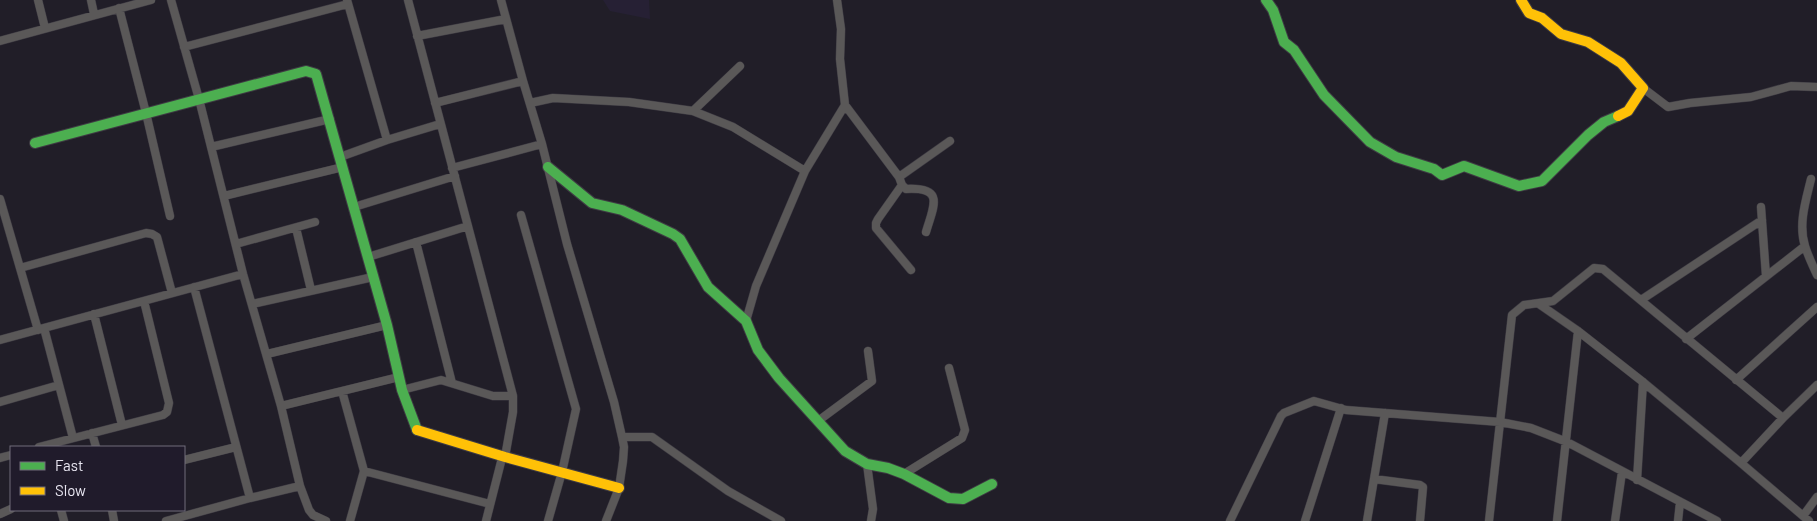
<svg xmlns="http://www.w3.org/2000/svg" width="1817" height="521" font-family="Barlow,sans-serif">
<rect width="100%" height="100%" fill="#211e28"/>
<path fill="#262034" d="M603 0H649L650 19 610 11Z"/>
<g fill="none" stroke-linecap="round" stroke-linejoin="round">
<g stroke="#3e3b43" stroke-width="9">
<path id="street" d="M38 0 45 28
M91 0 94 14
M171 0 199 99 243 274 281 406 300 486 309 510 313 515 326 521
M347 0 387 140
M408 0 513 396V412L505 457 502 458 486 521
M501 0 523 81 542 144 567 244 614 402 622 437 624 447 623 461 619 488 606 521
M837 0 841 29 840 59 845 105 899 177 902 185 906 189C945 187 934 205 926 232
M119 8 146 113 170 216
M417 36 506 19
M0 41 151 0
M184 47 348 4
M1643 88 1668 107 1690 103 1751 97 1791 86 1817 87
M435 103 523 81
M530 103 553 98 629 102 693 111 733 127 805 171
M693 111 740 66
M211 147 330 119
M340 157 387 140 440 124
M452 168 542 144
M899 177 950 141
M1811 179C1806 200 1798 224 1805 246 1808 256 1813 266 1817 275
M902 185 878 219 876 223V228L911 270
M224 196 343 167
M0 199 38 330
M354 207 455 176
M1761 207 1766 276
M521 215 576 409 562 472 548 521
M296 228 311 290
M416 242 452 383
M236 244 315 222
M368 257 468 226
M20 268 146 233 152 234 157 237 172 293
M194 287 250 498
M1641 300 1762 220
M252 304 373 277
M1539 304 1578 331 1643 382 1741 463 1809 521
M94 314 122 425
M746 321 756 286 805 171 845 105
M44 328 73 438
M1686 339 1805 246
M0 340 243 274
M267 354 387 325
M1736 380 1817 307
M402 390 441 380 493 396H513
M342 391 364 471 350 521
M0 402 59 385
M281 406 399 377
M818 421 872 381 868 351
M92 433 96 447
M622 437H652L728 491 781 521
M39 447 163 415 167 412 169 403 144 301
M0 458 11 455
M184 460 236 447
M1741 463 1783 418 1817 385
M867 464 873 509 871 521
M364 471 490 504
M904 474 962 438 965 430 949 368
M1374 479 1420 485 1423 487 1420 521
M1637 480 1643 382
M61 510 64 521
M112 510 114 521
M0 514 11 509
M1803 516 1817 497
M166 521 250 498 300 486
M1230 521 1281 416 1284 413 1314 401 1346 410 1500 422 1531 428 1567 442 1717 521
M1305 521 1341 408
M1367 521 1385 413
M1489 521 1512 315 1524 305 1553 301 1594 268 1603 269 1783 418
M1557 521 1578 331
M1615 521 1622 472
M1678 521 1680 502"/>
</g>
<g stroke="#3e3b43" stroke-width="12">
<path id="fast" d="M1266 0 1273 10 1284 42 1294 50 1324 95 1370 142 1396 157 1434 169 1442 175 1464 166 1519 186 1542 181 1588 135 1604 122 1618 116
M35 143 306 71 316 74 387 325 402 390 417 430
M548 167 592 203 622 210 673 234 680 239 708 287 746 321 758 350 779 378 845 451 867 464 888 468 904 474 949 498 963 499 992 484"/>
</g>
<g stroke="#3e3b43" stroke-width="12">
<path id="slow" d="M1521 0 1529 13 1542 18 1561 34 1588 42 1621 63 1643 88 1628 111 1618 116
M417 430 505 457 619 488"/>
</g>
<use href="#street" stroke="#5a5858" stroke-width="8"/>
<use href="#fast" stroke="#4caf50" stroke-width="10"/>
<use href="#slow" stroke="#ffc107" stroke-width="10"/>
</g>
<rect x="10" y="446" width="175" height="65" fill="#201b2b" stroke="#706d7b"/>
<rect x="20" y="462" width="25" height="8" fill="#4caf50" stroke="#706d7b"/>
<text x="55" y="471" font-size="15" fill="#e9e7f2">Fast</text>
<rect x="20" y="487" width="25" height="8" fill="#ffc107" stroke="#706d7b"/>
<text x="55" y="496" font-size="15" fill="#e9e7f2">Slow</text>
</svg>
